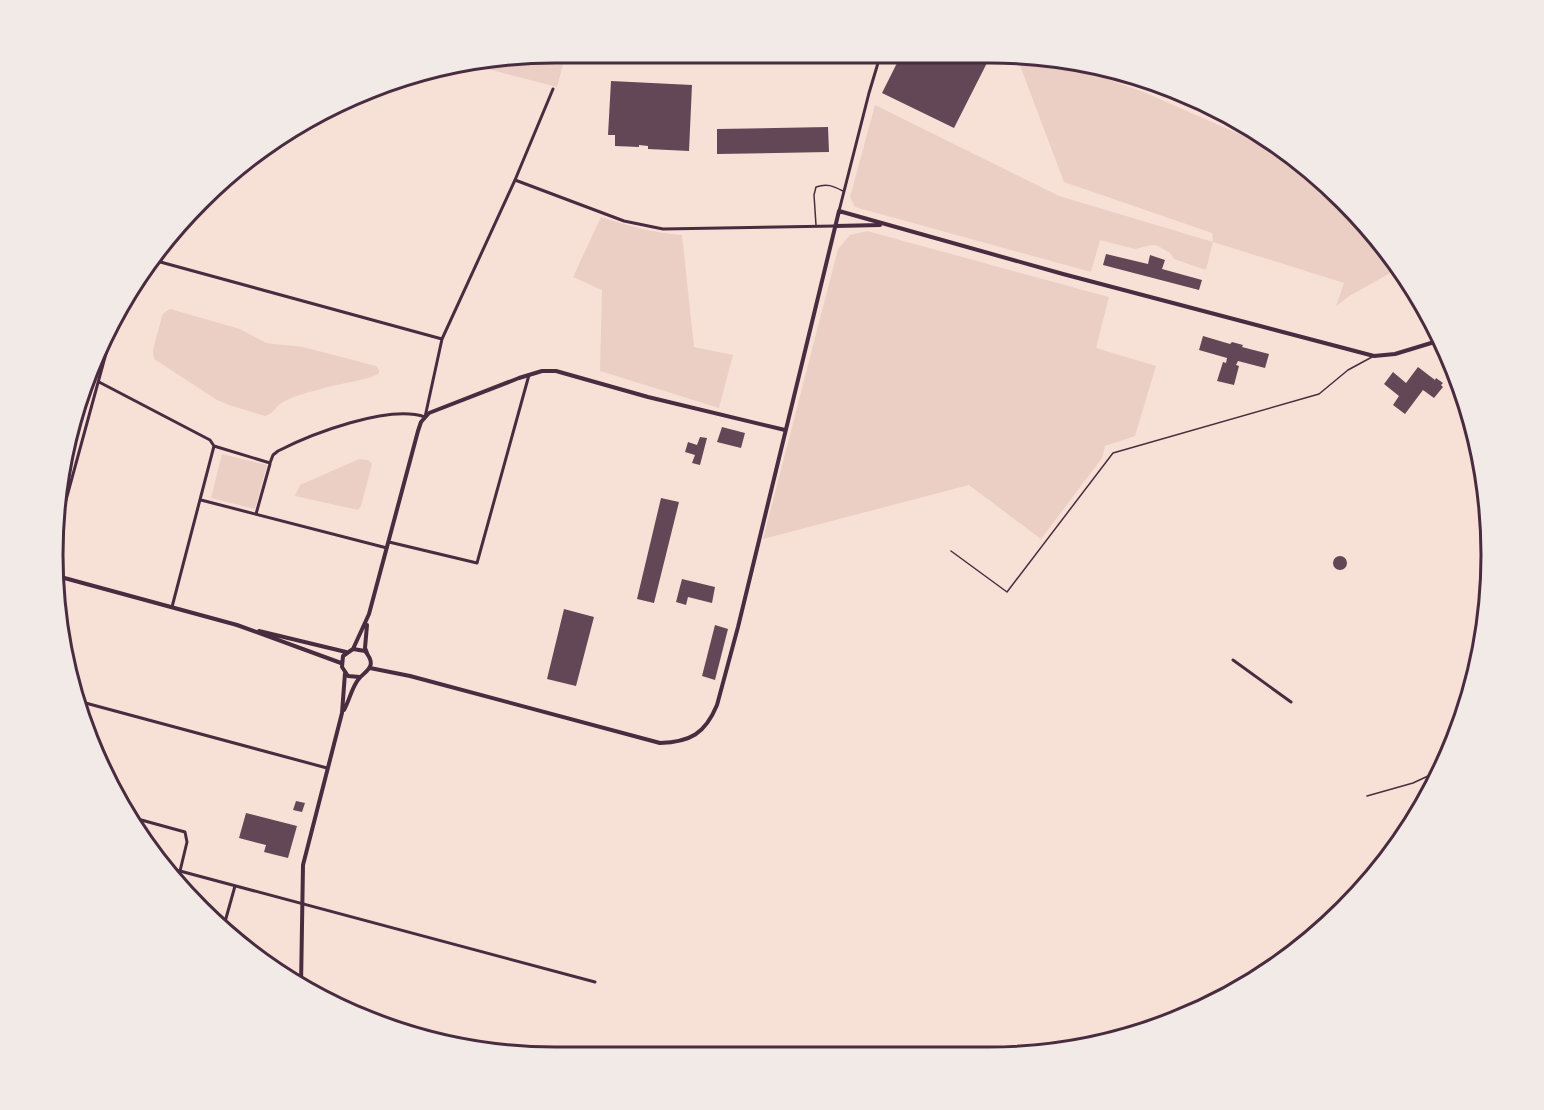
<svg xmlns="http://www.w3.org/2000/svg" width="1544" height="1110" font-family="'Crimson Pro',serif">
<rect width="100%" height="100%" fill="#f7e1d7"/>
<path fill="#ebcfc5" d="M555 53H566L557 87 468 64Z
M572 53H711L570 59Z
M1016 55 1038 57 1080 69 1146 93 1280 152 1361 219 1394 271 1351 295 1336 306 1344 283 1213 242 1206 270 1174 259 1170 253 1158 246 1152 245 1135 249 1100 240 1091 272 855 207 850 197 875 105 1059 196 1213 242 1212 233 1064 182Z
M601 217C629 226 653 233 682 235L694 347 733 355 719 408 600 371 602 290 573 277Z
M867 231 1109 297 1096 348 1156 366 1135 436 1105 446 1102 458 1041 539 969 485 763 539 838 249 850 235Z
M170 309 240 329 266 343 303 347 376 366 379 370V373C371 380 336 384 324 388 311 392 295 395 283 402 275 406 274 414 265 416L229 405 217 400 154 359 153 350 162 316 164 313Z
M222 454 267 465 255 509 211 498Z
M359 459 368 460 372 464 361 506 358 510 295 496 300 485Z"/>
<path fill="#644757" d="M902 53H992L954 128 882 93Z
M611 81 692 85 689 151 648 149V146L639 145V147L615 146V135H608Z
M828 127 829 152 717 154V129Z
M1106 254 1148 264 1150 255 1165 260 1162 269 1202 280 1199 290 1103 265Z
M1203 336 1230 344 1232 342 1243 345 1242 347 1269 354 1265 368 1238 361 1236 365 1239 366 1234 385 1217 381 1223 362 1226 363 1227 358 1199 350Z
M1418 367 1435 380 1436 378 1443 383 1441 385 1443 387 1434 398 1423 390 1405 414 1393 405 1399 396 1384 384 1393 372 1406 383Z
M722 427 745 433 741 448 717 442Z
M700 437 707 438 700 465 692 463 695 455 685 452 688 442 697 445Z
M661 498 679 502 654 603 637 599Z
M1333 563a7 7 0 1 1 14 0a7 7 0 1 1-14 0Z
M682 579 715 587 712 603 688 597 686 605 676 602Z
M564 609 594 617 576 686 547 679Z
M715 625 728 629 715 680 702 676Z
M296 801 305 803 302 812 293 810Z
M246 813 297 826 288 858 264 852 266 845 239 838Z"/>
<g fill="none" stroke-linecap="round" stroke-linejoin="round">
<path stroke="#4a2c40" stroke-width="1.5" d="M816 225 814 195 816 187C827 183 833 186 843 191
M951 551 1007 592 1113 453 1319 394 1348 370 1372 357
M1367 796 1413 783 1443 769"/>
<path stroke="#4a2c40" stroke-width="3" d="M515 180 624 221 663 229 835 226
M839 211 869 93 881 53
M153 260 442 339
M1406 278 1433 323
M99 382 210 440 214 446 270 463 273 455 278 451C311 434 389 404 425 417L442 339 515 180 553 89
M201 500 387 548
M256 514 270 464
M57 533 117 313
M389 542 477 563 529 375
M172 607 214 446
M1233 660 1291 702
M78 701 327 768
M134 818 185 832 187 842 180 871
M165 867 595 982
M223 929 235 886"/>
<path stroke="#4a2c40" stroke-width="4" d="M836 226 880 225
M57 576 237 625 341 663
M367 625 365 648 367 653
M259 631 346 652
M353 649 369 614 418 431 421 422 429 413 519 378 542 371H556L648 397 785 430
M370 668 410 676 660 743C690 742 705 734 717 705L738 627 839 211 1063 274 1374 356 1395 354 1441 340
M344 710C349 701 351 691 356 683 362 671 380 669 365 651L353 649 343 656 342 667 348 676 360 677
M301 986 303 865 342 713 345 673"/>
</g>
<path d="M0 0H1544V1110H0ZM555 63H989A492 492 0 0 1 1481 555V555A492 492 0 0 1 989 1047H555A492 492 0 0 1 63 555V555A492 492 0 0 1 555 63Z" fill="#f1eae7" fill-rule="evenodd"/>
<path fill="none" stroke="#4a2c40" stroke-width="3" d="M555 63H989A492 492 0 0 1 1481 555V555A492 492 0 0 1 989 1047H555A492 492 0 0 1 63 555V555A492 492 0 0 1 555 63Z"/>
</svg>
